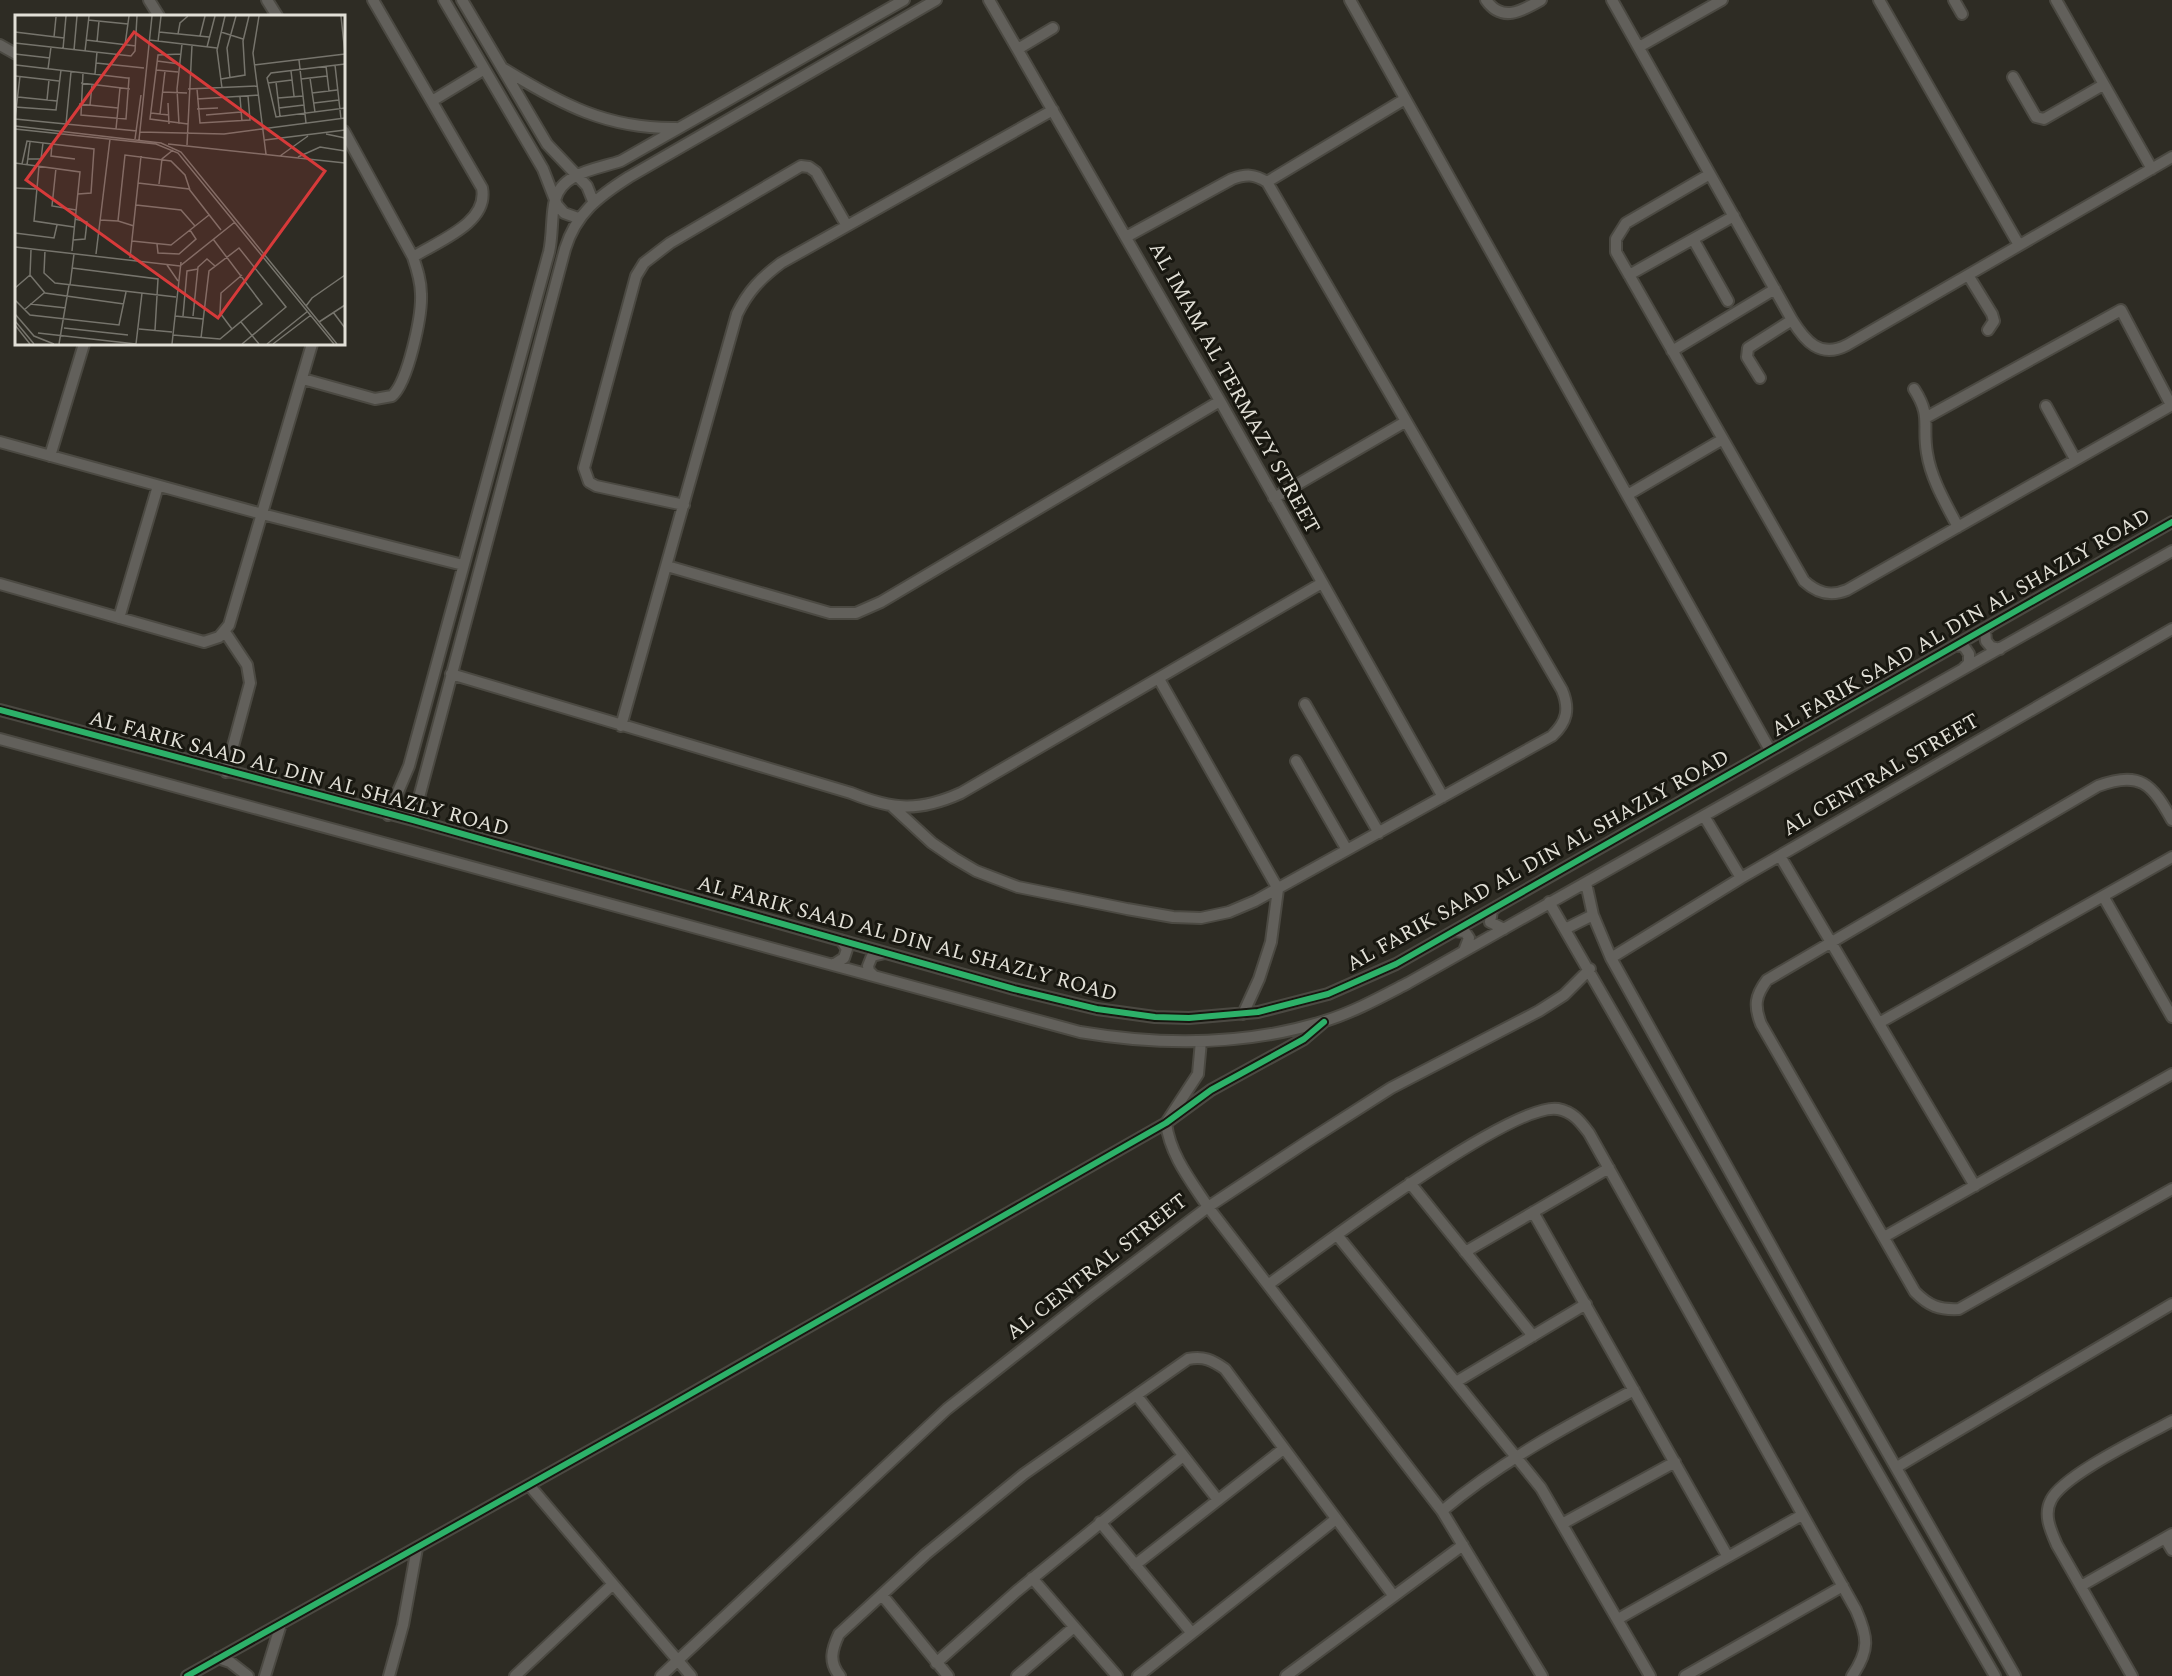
<svg xmlns="http://www.w3.org/2000/svg" width="2172" height="1676" font-family="Spectral,serif">
<rect width="100%" height="100%" fill="#2e2c24"/>
<g fill="none" stroke-linecap="round" stroke-linejoin="round">
<g stroke="#4b4942" stroke-width="14">
<path id="minor" d="M149 0 159 16
M267 0 277 16
M373 0 482 188C489 223 438 241 413 257
M444 0 543 169 557 205 564 213 578 218
M462 0 547 144 587 186 593 201
M989 0 1220 401 1443 797
M1350 0 1770 750
M1486 0C1502 23 1522 11 1541 0
M1612 0 1792 320C1805 341 1820 359 1847 345L2172 157
M1879 0 2019 245
M1954 0 1962 14
M2056 0 2152 169
M0 45 16 54
M1639 47 1722 0
M1018 49 1053 28
M504 69C561 104 607 129 676 128
M2013 77 2036 117 2044 119 2103 85
M432 101 483 70
M1710 174 1626 223 1616 239V252L1804 581C1817 593 1830 597 1847 590L2172 405
M1267 182 1405 99
M1693 239 1728 301
M1629 275 1734 216
M1968 275 1992 314 1994 321 1988 330
M1672 351 1775 289
M1760 378 1747 357 1748 348 1792 320
M303 379 375 399 392 396C408 382 422 316 421 294 421 281 417 269 413 257L344 131
M1914 389C1932 417 1922 424 1927 453 1931 479 1946 504 1958 527
M2046 406 2075 459
M1927 417 2121 310 2171 405
M0 442 262 514 463 565
M50 456 84 344
M1629 494 1723 439
M1274 498 1405 422
M684 505 596 486 589 482 584 468 636 276 644 263 670 243 801 166 809 167 816 172 847 226
M667 566 830 613H856L881 602 1220 401
M0 584 204 642 219 637 229 625 312 344
M119 618 158 486
M1990 626 1985 630 1986 641 1991 647 2000 649
M225 632 247 665 250 683 226 772
M1954 646 1963 645 1969 654V663L1963 669
M451 674 851 793C893 810 919 812 961 793L1322 583
M1159 679 1278 889 1271 942 1259 979 1243 1014
M1305 704 1379 833
M0 710 413 820 1014 989 1097 1009 1155 1017 1189 1018 1258 1012 1328 994 1396 964 2172 522
M621 726 737 314C748 291 761 278 781 263L1053 110
M0 739 1080 1032C1162 1046 1245 1046 1325 1021 1354 1012 1381 997 1408 983L2172 551
M1296 761 1347 850
M893 807 932 843 954 858 976 871 1018 887 1127 909 1173 917 1201 918 1229 912 1255 901 1552 736C1567 722 1570 709 1562 690L1267 182C1254 174 1246 174 1232 179L1126 237
M388 815 409 766 549 252C553 235 551 214 555 200 562 172 598 169 621 161L904 0
M1704 816 1741 878
M413 820 565 249C576 213 599 196 629 177L936 0
M2172 820C2152 784 2140 770 2098 786L1767 980C1755 996 1754 1006 1761 1024L1915 1292C1929 1306 1939 1310 1959 1309L2172 1189
M1780 856 1975 1186
M1586 883 1593 915 1611 958 1839 1368 2015 1676
M2103 896 2172 1017
M1549 902 1995 1676
M1496 907 1492 911 1490 922 1504 929
M1565 929 1593 915
M1454 931 1465 932 1469 938 1464 951
M1611 958 1741 878 2172 629
M833 965 844 958 847 949 841 940
M874 976 869 971 868 966 872 956 885 953
M1879 1023 2172 857
M1201 1041 1198 1074 1166 1123C1170 1155 1191 1181 1208 1207L1442 1511 1542 1676
M1410 1183 1533 1336
M1533 1212 1728 1557
M1337 1235 1541 1488 1650 1676
M1884 1237 2172 1074
M1465 1252 1609 1168
M1268 1285C1313 1252 1513 1101 1558 1109 1573 1112 1580 1121 1589 1133L1856 1610C1868 1637 1870 1650 1852 1676
M1456 1382 1586 1304
M1137 1396 1218 1500
M1897 1467 2172 1304
M529 1485 691 1676
M1442 1511C1500 1462 1567 1426 1634 1390
M1100 1522 1191 1632
M1562 1524 1675 1462
M2165 1538 2172 1550
M1135 1565 1282 1450
M1032 1578 1117 1676
M2081 1586 2172 1534
M882 1595 948 1676
M1618 1619 1802 1515
M218 1658 230 1662 248 1676
M936 1663 1017 1591 1183 1456
M187 1676 659 1412 1166 1123 1211 1090 1304 1039 1324 1022
M265 1676 281 1624
M389 1676 403 1625 417 1548
M515 1676 612 1585
M661 1676 947 1409 1089 1297 1208 1207 1308 1141 1391 1088 1539 1011 1564 995 1590 969
M840 1676C828 1662 832 1649 839 1634L926 1554 1024 1474 1188 1359C1204 1356 1212 1360 1225 1369L1393 1595
M1017 1676 1074 1627
M1138 1676 1336 1519
M1286 1676 1463 1545
M1685 1676 1843 1586
M2132 1676 2057 1545C2051 1531 2043 1515 2051 1500 2063 1475 2145 1436 2172 1421"/>
</g>
<use href="#minor" stroke="#62605b" stroke-width="10"/>
<g stroke="#181710" stroke-width="10">
<path id="cycleway" d="M0 710 413 820 1014 989 1097 1009 1155 1017 1189 1018 1258 1012 1328 994 1396 964 2172 522
M187 1676 659 1412 1166 1123 1211 1090 1304 1039 1324 1022"/>
</g>
<use href="#cycleway" stroke="#2db169" stroke-width="6"/>
</g>
<g text-anchor="middle" dominant-baseline="central" stroke-width="6" stroke-linejoin="round" paint-order="stroke">
<g font-size="21" fill="#e2e0d7" stroke="#181710">
<text transform="translate(1234 388) rotate(61)">AL IMAM AL TERMAZY STREET</text>
<text transform="translate(1961 623) rotate(-30)">AL FARIK SAAD AL DIN AL SHAZLY ROAD</text>
<text transform="translate(299 774) rotate(15)">AL FARIK SAAD AL DIN AL SHAZLY ROAD</text>
<text transform="translate(1881 775) rotate(-30)">AL CENTRAL STREET</text>
<text transform="translate(1538 861) rotate(-29)">AL FARIK SAAD AL DIN AL SHAZLY ROAD</text>
<text transform="translate(907 939) rotate(15)">AL FARIK SAAD AL DIN AL SHAZLY ROAD</text>
<text transform="translate(1097 1267) rotate(-38)">AL CENTRAL STREET</text>
</g>
</g>
<g transform="translate(15 15)">
<rect width="330" height="330" fill="#2e2c24"/>
<path fill="none" stroke="#76746c" stroke-width="1.5" d="M244 1 238 38 251 139M326 1 330 39M73 5 113 9M0 17 49 23M144 17 194 22M206 17 228 24M163 19 165 8 173 1M185 21 190 1M39 22 41 2M71 25 121 31M134 25 202 33M82 27 84 6M143 27 146 1M0 28 116 41 120 36 122 1M110 30 114 1M192 32 200 1M48 34 51 1M59 35 62 1M70 36 74 1M0 39 35 43M166 39 143 40 135 104 173 109M284 45 291 108M142 46 165 49M81 48 129 53M330 49 256 58 252 63 261 102 330 93M0 50H1L112 63H114L111 104 66 100 68 58M239 50 330 39M320 50 326 104M311 51 314 76M33 54 36 32M141 55 163 57M276 56 279 81M80 59 82 37M0 61 44 66M215 63 212 33 221 1M295 63 300 97M206 64 230 60 228 26 234 1M286 64 312 61M261 67 265 101M66 68 115 74M253 68 277 65M207 73 202 35 210 1M173 74 242 71M182 74 185 108 235 105 233 81M148 77 172 78M297 78 322 75M3 82 42 86M225 82 227 107M263 83 288 81M182 84 243 80M32 85 34 65M153 88 154 109M299 88 324 85M64 89 103 93M75 90 77 70M0 92 41 95 46 55M264 93 289 90M182 94 203 93M136 98 154 100M145 99 150 56M191 100 226 97M0 104 122 116M0 104 5 61M51 109 56 57M164 109 162 74 167 29M0 111 146 128 166 137 322 329M0 114 141 129 163 138 319 329M101 114 105 73M125 117 209 119 330 103M311 119 330 123M120 124 126 80M124 125 137 1M250 125 330 115M37 129 36 141 60 144M153 129 330 148M172 130 177 30M265 141 293 121M283 142 305 132 330 136M13 144H26L28 128M0 148 65 157 57 236M7 149 12 126 79 134 76 178 63 179M12 150 15 127M24 151 19 206 59 212M41 153 37 191 61 195M123 168 174 174 206 215M144 169 147 144 158 135M0 173 21 174M121 190 166 195 180 211M85 205 103 206M119 211 103 206 110 140 156 146 170 160 175 175M0 218 39 223 42 210M58 225 70 224 72 207 60 204M117 226 156 230 194 200M142 229 143 238 164 239 181 224 175 215M0 232 165 251 220 207M16 235 15 260 30 278 109 289M30 235 29 258 40 268 161 282M81 239 95 124M115 243 126 141M152 250 163 266M57 253 143 264 140 315M55 270 59 239M0 273 15 260M0 285 15 300 104 310 111 277M15 289 51 293M291 291 297 283 330 260M9 295 29 278M318 297 330 313M0 299 19 321 39 329M160 301 188 304M168 301 172 256 183 254M178 301 183 252 192 244 200 251M0 306 19 329M226 307 244 329M304 307 330 290M0 310 15 329M49 313 113 320M124 314 157 317M217 314 205 298 206 278 227 260M23 318 121 329M158 320 205 324 247 289 198 224M186 323 194 256 224 233 271 292 227 329M44 329 54 270M121 329 127 278M157 329 166 247M252 329 293 296M258 329 296 300"/>
<path fill="#d73a3a" fill-opacity="0.15" stroke="#d73a3a" stroke-width="3" d="M119 17 310 156 203 303 11 165Z"/>
<rect width="330" height="330" fill="none" stroke="#e2e0d7" stroke-width="3"/>
</g>
</svg>
